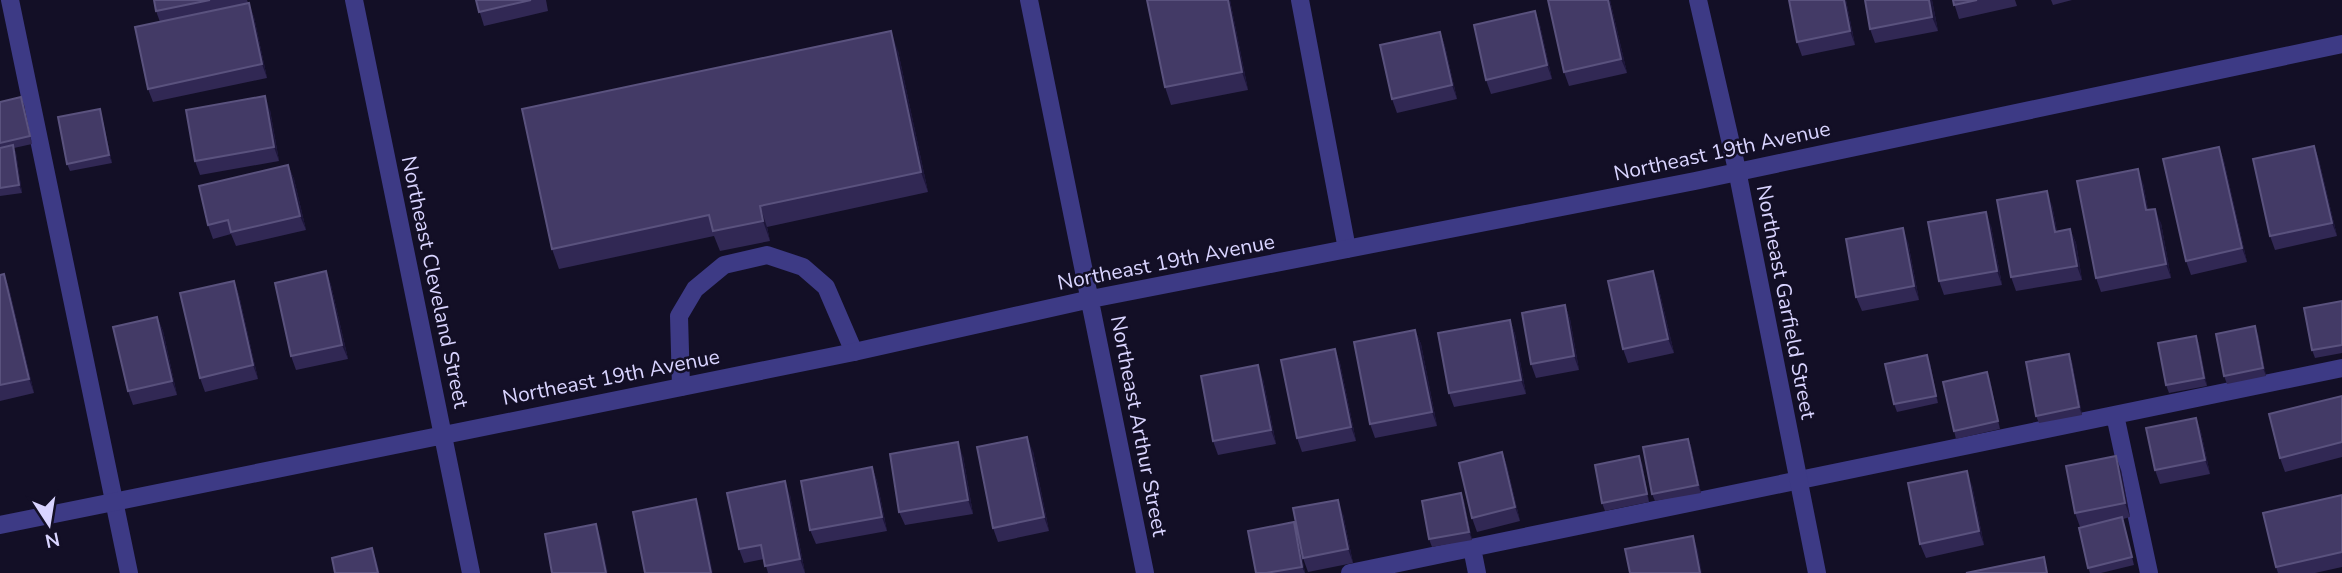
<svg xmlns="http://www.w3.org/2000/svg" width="2342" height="573" font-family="'Nunito Sans',sans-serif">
<rect width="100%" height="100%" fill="#130f26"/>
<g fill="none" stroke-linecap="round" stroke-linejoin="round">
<path stroke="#3d3a85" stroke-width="18" d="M10 0 129 573
M1300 0 1347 249
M681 387 679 316 695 289 724 265 767 255 803 267 826 287 854 352
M2115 415 2149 573
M1472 548 1477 573
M1350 573 2342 368"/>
<path stroke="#3d3a85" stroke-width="18" d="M354 0 471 573
M1029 0 1145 573
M1698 0 1737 170 1817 573
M0 525 854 352 1091 299 1695 181 2342 44"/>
</g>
<path fill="#312854" d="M154 0H247L254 17 267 78 153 102 148 89 160 22 156 11Z
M476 0H546L548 11 484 26Z
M1230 0 1248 90 1171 105 1165 87Z
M1610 0 1627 73 1569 86 1564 72Z
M1789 0H1846L1855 45 1802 56 1797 42Z
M1932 0 1938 31 1875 43 1870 29Z
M1953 0H2015L2017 6 1959 19Z
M2051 0H2072L2053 5Z
M1535 11 1540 25 1552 79 1491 94 1486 80Z
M1440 32 1445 46 1457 99 1397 113 1392 99Z
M898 51 928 192 767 227 770 241 720 251 714 236 559 269 552 249Z
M0 102 24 105 32 144 14 148 16 153 22 193 0 196Z
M270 110 279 161 200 175 195 161Z
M102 117 112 163 70 171 67 164Z
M2314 146 2319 160 2337 236 2275 250 2270 236Z
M2219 147 2224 161 2247 262 2191 275 2186 261Z
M288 165 294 179 306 230 236 246 231 234 213 239 208 225Z
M2143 183 2148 210 2161 223 2171 278 2101 292 2096 278Z
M2052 205 2057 231 2070 229 2076 243 2082 280 2016 291 2011 277Z
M1991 226 2002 285 1944 295 1939 281Z
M1908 242 1919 300 1862 311 1856 297Z
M326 271 331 285 348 359 296 370 291 356Z
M1653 271 1658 285 1674 353 1628 363 1623 349Z
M4 274 9 288 34 393 0 401V275Z
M234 281 239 295 258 379 205 392 200 378Z
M2342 301V353L2315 358 2312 350Z
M1565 305 1570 319 1579 370 1536 378 1531 364Z
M157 317 163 331 177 395 133 405 128 391Z
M1510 320 1515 334 1526 394 1454 407 1449 393Z
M1415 330 1421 344 1437 426 1375 438 1370 424Z
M2258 334 2266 376 2227 384 2224 376Z
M2196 336 2199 344 2207 386 2169 393 2166 385Z
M1335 349 1340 363 1356 441 1302 452 1297 438Z
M2069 354 2072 362 2082 415 2039 423 2036 416Z
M1930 363 1938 403 1897 412 1894 404Z
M1987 372 1990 380 2000 429 1956 439 1954 431Z
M1263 379 1276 444 1218 455 1213 441Z
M2342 396V457L2285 472 2280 458Z
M2196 418 2201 432 2210 474 2160 484 2155 470Z
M1688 439 1691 446 1701 493 1655 501 1652 494Z
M1033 451 1049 531 998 542 993 528Z
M1502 452 1507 466 1520 521 1477 532 1472 518Z
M963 456 973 514 905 525 899 512Z
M1642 463 1649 502 1605 511 1602 503Z
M872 467 877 481 887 531 816 544 810 530Z
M2121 470 2130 517 2123 519 2134 565 2101 573H2090L2088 568 2098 523 2080 527 2075 513Z
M1972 485 1984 545 1926 558 1920 544Z
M1461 493 1464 501 1472 540 1432 547 1429 539Z
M790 495 805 573H768L764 559 744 563 739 549Z
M2342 495V567L2315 573H2278L2276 567Z
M1343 514 1353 563 1308 572 1303 558Z
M1297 530 1305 573H1256Z"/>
<path fill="#1d163a" d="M1228 0H1230L1248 90 1242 72Z
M1608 0H1610L1627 73 1621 59Z
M1844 0H1846L1855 45 1850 31Z
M1929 0H1932L1938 31 1932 17Z
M249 3 254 17 267 78 262 64Z
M1535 11 1540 25 1552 79 1547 65Z
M891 31 898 51 928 192 921 172Z
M1440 32 1445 46 1457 99 1452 85Z
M265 96 270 110 279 161 274 147Z
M21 97 24 105 32 144 30 136Z
M100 109 102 117 112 163 109 155Z
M13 145 16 153 22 193 19 185Z
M2314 146 2319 160 2337 236 2332 223Z
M2219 147 2224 161 2247 262 2242 248Z
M288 165 294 179 306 230 300 216Z
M2138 169 2143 183 2151 224 2146 210Z
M2047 191 2052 205 2060 246 2055 232Z
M760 206 767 227 770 241 763 221Z
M2155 209 2161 223 2171 278 2166 264Z
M1986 212 1991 226 2002 285 1997 271Z
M1903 228 1908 242 1919 300 1914 286Z
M2070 229 2076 243 2082 280 2077 266Z
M326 271 331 285 348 359 342 345Z
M1653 271 1658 285 1674 353 1668 339Z
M4 274 9 288 34 393 29 379Z
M234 281 239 295 258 379 253 365Z
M1565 305 1570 319 1579 370 1574 356Z
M157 317 163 331 177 395 172 381Z
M1510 320 1515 334 1526 394 1521 380Z
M2255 326 2258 334 2266 376 2263 368Z
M1415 330 1421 344 1437 426 1432 412Z
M2196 336 2199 344 2207 386 2204 378Z
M1335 349 1340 363 1356 441 1351 427Z
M2069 354 2072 362 2082 415 2079 407Z
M1927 355 1930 363 1938 403 1936 396Z
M1258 365 1263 379 1276 444 1271 430Z
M1987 372 1990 380 2000 429 1998 421Z
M2196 418 2201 432 2210 474 2205 460Z
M1027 437 1033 451 1049 531 1044 517Z
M1688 439 1691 446 1701 493 1698 485Z
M958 442 963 456 973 514 968 500Z
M1502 452 1507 466 1520 521 1515 507Z
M1639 456 1642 463 1649 502 1647 494Z
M2116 456 2121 470 2130 517 2125 503Z
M872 467 877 481 887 531 882 517Z
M1967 471 1972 485 1984 545 1979 531Z
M785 481 790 495 805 573 800 559Z
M1461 493 1464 501 1472 540 1469 532Z
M696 499 701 513 713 573H711Z
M1338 500 1343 514 1353 563 1348 549Z
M2122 517 2125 525 2134 565Z
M1294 522 1297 530 1305 573 1302 567Z
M596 524 601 538 608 573H606Z
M1693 536 1698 550 1702 573H1700Z
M372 548 377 562 380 573H378Z"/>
<path fill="#433a66" stroke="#5a527e" stroke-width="2" d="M154 0H210L156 11Z
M476 0H531L479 12Z
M1147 0H1228L1242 72 1165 87Z
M1548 0H1608L1621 59 1564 72Z
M1789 0H1844L1850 31 1797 42Z
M1865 0H1929L1932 17 1870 29Z
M1953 0H1977L1954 5Z
M249 3 262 64 148 89 135 27Z
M1535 11 1547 65 1486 80 1474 25Z
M891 31 921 172 760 206 763 221 713 231 709 215 552 249 522 109Z
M1440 32 1452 85 1392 99 1380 45Z
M265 96 274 147 195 161 186 110Z
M21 97 30 136 0 143V102Z
M100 109 109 155 67 164 58 117Z
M13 145 19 185 0 188V148Z
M2314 146 2332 223 2270 236 2253 159Z
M2219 147 2242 248 2186 261 2163 159Z
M288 165 300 216 231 232 228 220 208 225 199 186Z
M2138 169 2146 210 2155 209 2166 264 2096 278 2077 181Z
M2047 191 2055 232 2070 229 2077 266 2011 277 1997 200Z
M1986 212 1997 271 1939 281 1928 222Z
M1903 228 1914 286 1856 297 1846 239Z
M326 271 342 345 291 356 275 283Z
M1653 271 1668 339 1623 349 1608 281Z
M4 274 29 379 0 385V275Z
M234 281 253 365 200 378 180 293Z
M2342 301V345L2312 350 2304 308Z
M1565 305 1574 356 1531 364 1522 313Z
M157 317 172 381 128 391 113 327Z
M1510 320 1521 380 1449 393 1438 333Z
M2255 326 2263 368 2224 376 2216 334Z
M1415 330 1432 412 1370 424 1354 342Z
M2196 336 2204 378 2166 385 2158 343Z
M1335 349 1351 427 1297 438 1281 360Z
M2069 354 2079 407 2036 416 2026 362Z
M1927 355 1936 396 1894 404 1885 364Z
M1258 365 1271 430 1213 441 1201 376Z
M1987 372 1998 421 1954 431 1943 382Z
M2342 396V442L2280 458 2269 414Z
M2196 418 2205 460 2155 470 2146 428Z
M1027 437 1044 517 993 528 977 447Z
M1688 439 1698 485 1652 494 1643 447Z
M958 442 968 500 899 512 890 454Z
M1502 452 1515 507 1472 518 1459 463Z
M1639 456 1647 494 1602 503 1595 465Z
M2116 456 2125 503 2075 513 2066 466Z
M872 467 882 517 810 530 801 481Z
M1967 471 1979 531 1920 544 1908 483Z
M785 481 800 559 765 566 761 545 739 549 727 493Z
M1461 493 1469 532 1429 539 1422 501Z
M2342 495V552L2276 567 2263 513Z
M696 499 711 573H645L633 512Z
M1338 500 1348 549 1303 558 1293 508Z
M2122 517 2132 557 2088 568 2079 528Z
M1294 522 1302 567 1266 573H1256L1248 531Z
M596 524 606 573H552L545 534Z
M1693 536 1700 573H1630L1625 549Z
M372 548 378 573H335L332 558Z
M2044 557 2047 573H1966Z"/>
<g text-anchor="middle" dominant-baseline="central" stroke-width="5" stroke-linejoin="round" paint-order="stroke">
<g font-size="21" fill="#d9d4ff" stroke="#130f26">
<text transform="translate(1722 151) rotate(-12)">Northeast 19th Avenue</text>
<text transform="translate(1166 262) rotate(-11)">Northeast 19th Avenue</text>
<text transform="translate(435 282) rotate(78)">Northeast Cleveland Street</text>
<text transform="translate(1786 302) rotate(79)">Northeast Garfield Street</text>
<text transform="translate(611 377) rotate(-11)">Northeast 19th Avenue</text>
<text transform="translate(1139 426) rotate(79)">Northeast Arthur Street</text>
</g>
</g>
<g transform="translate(49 524) rotate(168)" stroke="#130f26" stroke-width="5" paint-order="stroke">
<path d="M0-5L12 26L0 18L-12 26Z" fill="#d9d4ff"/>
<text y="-10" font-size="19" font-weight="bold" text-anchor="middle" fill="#d9d4ff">N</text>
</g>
</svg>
